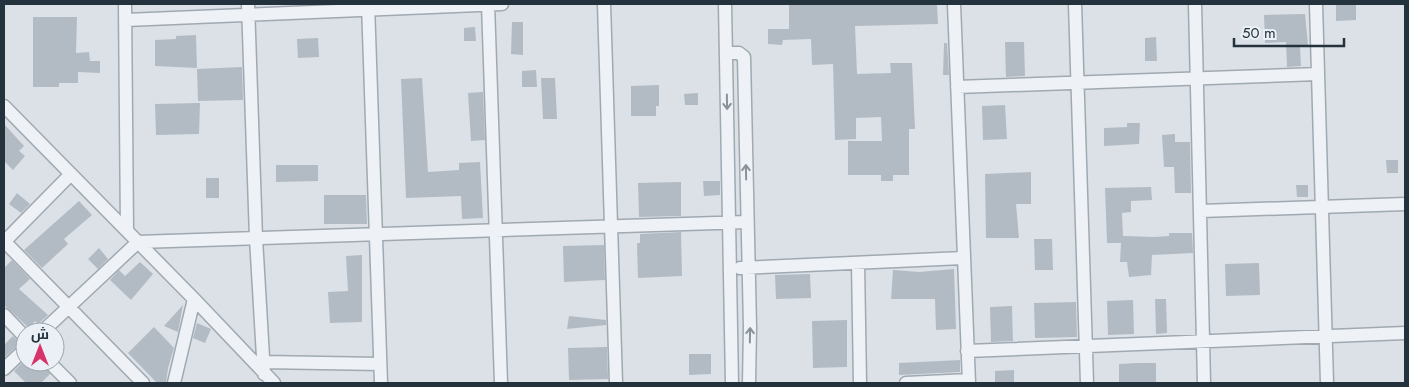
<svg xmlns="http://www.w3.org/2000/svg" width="1409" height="387" font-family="Jost,Cairo,sans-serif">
<rect width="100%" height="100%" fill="#dbe1e7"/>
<path fill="#b2bbc4" d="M789 4 937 5 938 24 855 26 857 74 891 73 890 63H912L915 129H909V175H893V181H881V175H848V141H882L881 117 856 118V139L835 140 833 64 812 65 811 39 783 40 782 45 768 44V29H789Z
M1336 4H1356V20L1336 21Z
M1305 14 1308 45 1300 46 1301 66 1287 67 1286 42 1265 43 1264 15Z
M33 17H77L76 53 89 52 90 61H100V73L78 72V83H59V87H33Z
M512 22H523V55L511 54Z
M475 27 476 41H464V28Z
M196 35 197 68 155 66V40L176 39V36Z
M1156 37 1157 61H1145V38Z
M318 38 319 57 298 58 297 39Z
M1005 42H1024L1025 76 1006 77Z
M944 43H947L949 75H943Z
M242 67 243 100 198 101 197 69Z
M536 70 537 87H522V71Z
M422 78 428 172 459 170V163L480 162 483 218 462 219 461 196 406 198 401 79Z
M541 78H555L557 119H543Z
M659 85V106H656V116H631V86Z
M483 92 485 140 471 141 468 93Z
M698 93V105H685L684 94Z
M200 103 199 134 156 135 155 104Z
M1005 105 1007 139 983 140 982 106Z
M1127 123H1140L1139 144 1104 146V128L1127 127Z
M4 124 24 146 19 151 25 156 13 170 4 161Z
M1175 134V142H1190L1191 193H1175L1174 167H1164L1162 135Z
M1386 160H1398V173H1387Z
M276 165H318V181L276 182Z
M1031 172V204H1016L1019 238H986L985 174Z
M206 178H219V198H206Z
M703 181H720V195L704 196Z
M681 182V216L639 217 638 183Z
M1296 185H1308V197H1297Z
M1151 187 1152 200 1131 201V212L1122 213 1123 236 1155 237 1169 236V233H1192L1193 253 1152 255 1151 275 1129 277 1127 262H1120L1121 243H1107L1105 188Z
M17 193 30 204 21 213 9 204Z
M324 195H366L367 224H324Z
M79 201 92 215 64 239 68 244 42 268 24 250Z
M681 232 682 276 638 278 637 243H640V234Z
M1034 239H1052L1053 270H1035Z
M604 245 605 280 564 282 563 246Z
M99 248 108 259 98 269 88 259Z
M362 255V322L330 323 328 292 348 291 346 256Z
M12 260 30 279 19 289 48 315 38 324 35 321 29 328 4 305V268Z
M140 262 153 274 131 300 110 280 119 270 125 276Z
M1259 263 1260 295 1226 296 1225 264Z
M954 269 956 329 936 330 935 299H891L893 270 919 272Z
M810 274 811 298 776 299 775 275Z
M1155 299H1166L1167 333 1156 334Z
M1133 300 1134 334 1108 335 1107 301Z
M1076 302 1077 337 1035 338 1034 303Z
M183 305 178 332 164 326Z
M1012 306 1013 341 991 342 990 307Z
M569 316 606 320V325L567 329Z
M847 320V367L813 368 812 321Z
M197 323 211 329 205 343 193 338Z
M154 327 174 348 168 368 166 383H157L128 353Z
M13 336 20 343 4 358V345Z
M607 347 608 379 569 380 568 348Z
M689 354H711V374L689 375Z
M25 360V362H41L50 374 41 383H26L14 371Z
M960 360V372L899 375V363Z
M1137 363H1156V382L1119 383V364Z
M1014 370V383H995V371Z"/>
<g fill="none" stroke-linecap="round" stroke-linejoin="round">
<g stroke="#a0a9b1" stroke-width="15">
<path id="street" d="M125 4 127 231
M248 4 256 238 264 374
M368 4 381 383
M488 4 501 383
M604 4 616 383
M725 4 732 383
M954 4 969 383
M1075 4 1087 383
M1195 4 1204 383
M1316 4 1327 383
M126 20 502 4
M726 53H739L744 57 750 327 749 383
M957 87 1318 74
M4 106 194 299 274 383
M1201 211 1405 204
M4 241 143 383
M4 242 71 174
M858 263 860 383
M740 268 963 258
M4 315 25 337
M42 332 138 242 747 222
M967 351 1405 333
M49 362 70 383
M263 362 380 364
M4 369 25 349
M174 383 194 299
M906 383 969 380"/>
</g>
<use href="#street" stroke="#eef1f5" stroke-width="12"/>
</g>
<defs><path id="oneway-shaft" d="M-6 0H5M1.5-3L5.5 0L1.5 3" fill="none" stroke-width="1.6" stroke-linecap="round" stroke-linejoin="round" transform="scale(1.25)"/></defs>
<g stroke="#89929a">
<use href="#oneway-shaft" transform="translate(727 102) rotate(89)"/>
<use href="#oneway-shaft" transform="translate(746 172) rotate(-91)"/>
<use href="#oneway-shaft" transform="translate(750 335) rotate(-89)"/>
</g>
<rect width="1409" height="387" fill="none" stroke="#24323e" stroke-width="10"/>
<g transform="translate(40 347)"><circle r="24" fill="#eaf0f5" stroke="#9ba4ac"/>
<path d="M0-4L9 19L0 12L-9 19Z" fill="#d83368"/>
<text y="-8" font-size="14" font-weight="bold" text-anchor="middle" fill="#24323e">ش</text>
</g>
<path d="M1234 38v8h110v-8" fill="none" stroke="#24323e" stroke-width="2.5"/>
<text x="1242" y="38" font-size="15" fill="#24323e" stroke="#eaf0f5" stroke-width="4" paint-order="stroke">50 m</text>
</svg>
